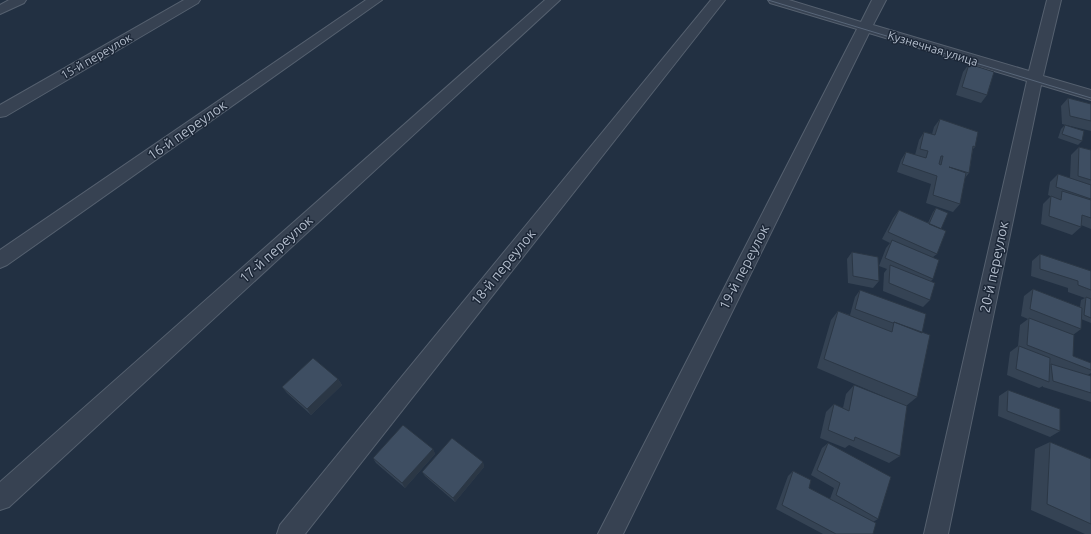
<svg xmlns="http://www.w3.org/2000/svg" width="1091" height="534" font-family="Ubuntu,sans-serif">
<rect width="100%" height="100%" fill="#223042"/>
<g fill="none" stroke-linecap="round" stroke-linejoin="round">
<g stroke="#55606f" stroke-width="2">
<path id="minor" d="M9 0H26L24 3 0 14V5Z
M184 0H200L198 3 6 116 0 117V105Z
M366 0H382L7 265 0 268V250Z
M545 0H560L9 507 0 510V482Z
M711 0H725L305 534H277L280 525Z
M768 0H789L861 22 872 0H886L873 25 1029 71 1047 0H1061L1043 76 1091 90V100L1041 85 948 534H924L1027 81 869 33 623 534H598L857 29 770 3Z"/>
</g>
<use href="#minor" fill="#374252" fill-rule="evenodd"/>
<path stroke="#586679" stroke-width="1" d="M768 0 1091 98"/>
</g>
<path fill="#354354" d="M969 64 987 95 981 103 956 95 963 72Z
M1068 98 1091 104V131L1062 124 1061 106Z
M940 119 975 147 973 149 969 173 965 178 960 204 953 212 926 203 931 184 897 172 901 160 906 152 915 155 919 140 924 132 932 134 934 127Z
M1065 125 1082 141 1078 145 1058 138 1061 129Z
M1079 147 1091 150V229L1081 225V227L1072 235 1041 224 1043 204 1051 196 1055 198 1048 195 1050 182 1058 174 1070 178 1071 155Z
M936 208 941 229 937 254 933 257V279L931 281 930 300 923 307 883 291 884 273 887 269 879 266 886 248 890 243 882 239 893 218 899 210 928 223 933 212Z
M852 252 879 281 873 288 848 283 847 259Z
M1040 254 1091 271V323L1081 319V329L1073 335V356L1091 363V373L1088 375 1091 376V402L1043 387V386L1039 388 1007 375 1010 352 1018 346 1020 325 1028 319 1021 316 1024 296 1033 289 1080 307 1081 300 1085 298 1068 292V288L1031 276 1032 261Z
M860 290 922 333 917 397 906 406 817 368 831 320 838 311 850 315 855 297Z
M338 379 342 385 311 415 287 393 282 387Z
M854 385 900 456 889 463 849 445 845 448 820 438 826 412 834 404 843 408 846 394Z
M1008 390 1060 431 1050 437 998 416 999 396Z
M1050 442 1091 459V534H1085L1031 510 1035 449Z
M828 443 878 519 873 522V534H823L776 509 788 476 793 471 809 488 830 499 834 488 811 475 822 448Z
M433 449 435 454 405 488 376 463 373 458Z
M483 462 484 467 455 502 425 476 422 472Z"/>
<path fill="#2b3745" d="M338 379 342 385 311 415 307 409Z
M433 449 435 454 405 488 402 483Z
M483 462 484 467 455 502 453 498Z"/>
<path fill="#3e4e62" stroke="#2b3745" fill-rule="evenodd" d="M969 64 994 72 987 95 962 87Z
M1068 98 1091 104V121L1070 116Z
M940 119 978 132 975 147 973 146 969 173 949 167 966 173 960 204 933 195 937 176 902 164 906 152 926 158 928 151 920 149 924 132 935 135ZM941 156H943L941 165 939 164Z
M1065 125 1084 131 1082 141 1062 134Z
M1079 147 1091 150V180L1078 176Z
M1058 174 1091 185V199L1056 187Z
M1062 191 1091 200V218L1082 215 1081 227 1049 216 1051 196 1061 200Z
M936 208 948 213 941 229 929 224Z
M899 210 946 231 937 254 888 232Z
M892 240 939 260 933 279 885 258Z
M852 252 878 257 879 281 853 276Z
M1040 254 1091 271V290L1078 285V281L1040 269Z
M890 265 935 283 930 300 889 283Z
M1033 289 1082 308 1081 329 1030 309Z
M860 290 926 314 922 333 894 322 893 323 855 309Z
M1086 297 1091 299V318L1084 315Z
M838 311 892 332 894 322 930 335 917 397 824 359Z
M1029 318 1074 335 1073 356 1091 363V370L1027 345Z
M1019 346 1050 358 1049 382 1016 369Z
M313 358 338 379 307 409 282 387Z
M1051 364 1091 376V393L1053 381Z
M854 385 907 406 900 456 855 437 854 441 828 430 834 404 849 411Z
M1008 390 1060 409V431L1007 411Z
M403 425 433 449 402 483 373 458Z
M452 438 483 462 453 498 422 472Z
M1050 442 1091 459V524L1047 504Z
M828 443 891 477 878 519 836 495 840 483 817 470Z
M793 471 811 480 809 488 876 523 873 534H836L782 505Z"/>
<g text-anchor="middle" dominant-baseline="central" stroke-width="3" stroke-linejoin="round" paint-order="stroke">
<g font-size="12" fill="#b3bdcc" stroke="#1c2737">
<text transform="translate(933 48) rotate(17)">Кузнечная улица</text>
<text transform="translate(96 56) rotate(-30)">15-й переулок</text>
</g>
<g font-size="14" fill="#b3bdcc" stroke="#1c2737">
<text transform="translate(187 130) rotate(-35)">16-й переулок</text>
<text transform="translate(276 249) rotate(-42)">17-й переулок</text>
<text transform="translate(503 267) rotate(-51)">18-й переулок</text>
<text transform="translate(744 267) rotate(-63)">19-й переулок</text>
<text transform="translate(994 267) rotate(-78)">20-й переулок</text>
</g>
</g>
</svg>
